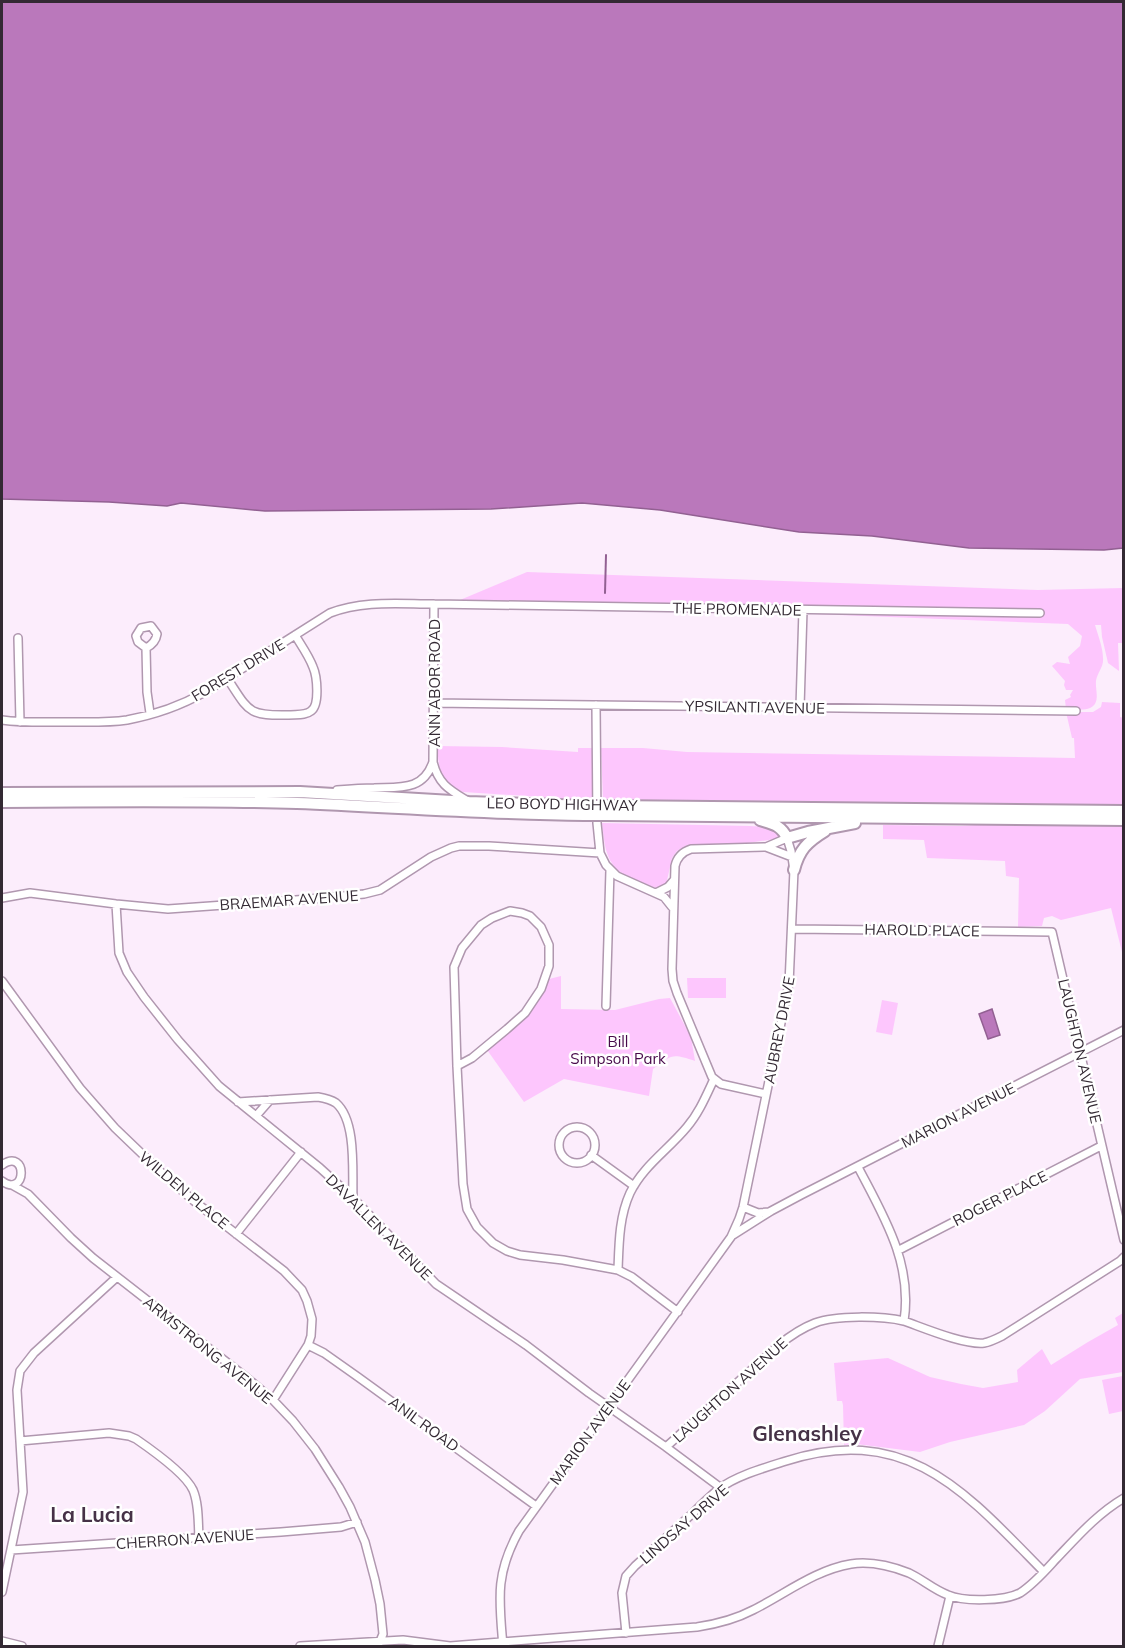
<svg xmlns="http://www.w3.org/2000/svg" width="1125" height="1648" font-family="Mulish,sans-serif">
<rect width="100%" height="100%" fill="#fcedfc"/>
<path fill="#fdc6fd" d="M527 572 1038 590 1123 588V643H1118L1119 671 1108 663 1102 637 1101 625H1095C1098 635 1103 648 1103 658 1104 667 1097 673 1096 681 1095 690 1101 703 1090 708 1084 711 1073 709 1066 709L1065 700 1071 697 1070 695 1073 690H1066L1064 685 1065 681 1052 666 1057 662 1070 664 1068 657 1080 646 1082 636 1068 624 460 600Z
M1102 702 1120 703V717L1124 718 1123 806 603 800 601 748H643L687 752 1075 758 1074 738H1072L1066 712H1093L1101 707Z
M438 746 502 747 578 752V748H593V800L577 801 527 796 463 792C441 785 437 767 438 746Z
M1014 822 1123 824V956L1111 908 1061 920 1052 916 1044 918 1042 926 1018 927 1019 878 1006 876 1005 861 927 858 924 840 883 839V825L962 826Z
M602 823 750 826C762 827 777 825 781 838L748 843 687 845 677 851 672 858 666 885C658 890 651 887 644 883 637 880 629 878 622 873 605 863 604 840 602 823Z
M561 976V1009L615 1010 659 999 670 998 691 1037 695 1061C671 1053 672 1055 653 1069L649 1096 564 1079 524 1102 485 1047 534 1001 549 979Z
M687 978H726V998H688Z
M882 1000 898 1003 892 1035 876 1032Z
M1123 1313V1372L1080 1379 1045 1411 1024 1425 950 1442 920 1452 856 1444 844 1445 843 1405 842 1401H837L834 1363 888 1358 930 1377 961 1384 983 1388 1018 1382 1017 1370 1042 1349 1051 1365 1088 1342 1118 1325 1115 1318Z
M1123 1376V1411L1109 1414 1102 1380Z"/>
<path fill="#ba78bb" stroke="#926092" stroke-width="1.5" d="M2 2H1123V548L1104 550 969 548 872 536 799 532 660 510 582 503 491 509 265 511 181 503 167 506 109 502 2 499Z
M992 1009 1000 1035 988 1039 979 1014Z"/>
<g fill="none" stroke-linecap="round" stroke-linejoin="round">
<path stroke="#926092" stroke-width="2" d="M605 593 606 555"/>
<g stroke="#b097af" stroke-width="10">
<path id="minor" d="M434 604 433 762C438 783 448 789 466 800
M18 638 20 722
M146 648C152 645 156 641 157 634L151 626 141 628 136 636 138 642 146 648 147 692 150 713
M227 678C249 711 247 716 288 715 296 714 305 716 311 711 320 705 317 676 313 667 309 656 301 645 295 635
M434 703 1076 711
M596 705 597 823 600 853 606 865 617 876 664 897 672 907
M800 707 803 610
M2 720C23 723 45 722 66 722 86 722 107 723 127 720 154 715 182 705 205 692L330 613C363 600 399 604 434 604L1040 613
M337 790C349 789 362 788 374 788 400 787 423 791 433 762
M766 847 792 857
M656 893 668 887 674 880
M2 898 30 893 116 904 168 909 323 898 364 894 380 890 431 857 451 848 459 846H489L600 853
M116 904 119 953 127 972 144 997 178 1040 219 1086 320 1168 353 1198 436 1284 526 1345 589 1393 666 1447 721 1488
M792 929 1052 932 1124 1240
M2 981 80 1088 115 1128 164 1175 194 1201 284 1271 302 1290 307 1301 312 1319 311 1336 308 1345 273 1400
M606 1006 610 870
M457 1066 472 1058 507 1029 525 1013 541 989 549 966V945L541 927 530 916 522 913 510 911 492 918 481 925 462 948 454 967 457 1066 463 1184 467 1209 477 1227 493 1243 507 1251 520 1255 563 1260 618 1270 632 1277 678 1312
M238 1102 318 1097C324 1098 330 1099 336 1103 357 1121 352 1173 353 1198
M256 1116 270 1100
M559 1145a18 18 0 1 1 36 0a18 18 0 1 1-36 0Z
M591 1155 634 1186
M2 1165C28 1147 27 1199 2 1181
M858 1167C883 1215 913 1263 904 1321
M12 1185 28 1194 71 1238 93 1258 247 1378 273 1400 293 1421 315 1449 339 1487 350 1507 365 1542 375 1580 380 1604 383 1634 378 1646
M743 1207 758 1213 769 1212
M236 1234 301 1152
M733 1235 771 1211 801 1195 1124 1030
M899 1250 1101 1146
M618 1270C619 1244 619 1217 630 1193 643 1166 668 1150 687 1127 699 1113 706 1096 714 1079
M308 1345 324 1353 358 1377 536 1506
M20 1441 109 1433 129 1436 136 1439C152 1450 185 1473 193 1490 199 1504 198 1522 199 1537
M666 1447 779 1345C790 1336 802 1328 815 1323 836 1315 882 1316 904 1321 924 1328 964 1345 984 1343 990 1342 996 1339 1002 1336L1120 1261 1124 1257
M11 1550 281 1532 341 1527 357 1522
M2 1592 23 1492 17 1390 20 1371 34 1353 117 1277
M626 1633 622 1593 626 1576 635 1566C654 1549 673 1531 692 1514 701 1505 710 1496 719 1489 735 1476 767 1467 786 1461 908 1422 966 1493 1044 1572
M2 1641 22 1646
M300 1646 403 1640 450 1646 697 1627C717 1624 734 1620 753 1610 785 1594 815 1570 851 1564 870 1561 891 1566 909 1573 922 1579 934 1590 948 1595 964 1602 1005 1601 1020 1593 1034 1584 1045 1571 1056 1559 1078 1536 1097 1514 1124 1498
M503 1646C499 1599 495 1574 519 1531L731 1237 739 1219 743 1207 789 984 794 870 791 851 787 838 766 847 691 849C682 852 677 857 675 866L672 969 673 981 677 993 712 1077 721 1084 766 1094
M938 1646 950 1596"/>
</g>
<g stroke="#b097af" stroke-width="14">
<path id="highway" d="M2 793 300 792 469 802 587 806
M2 802C100 801 199 800 297 803 393 807 488 814 584 815
M607 806 1124 811
M607 815 1124 820
M760 820C773 824 781 825 787 838L808 832 855 823
M794 870C799 850 807 842 825 831"/>
</g>
<use href="#minor" stroke="#fff" stroke-width="7"/>
<use href="#highway" stroke="#fff" stroke-width="10"/>
<g stroke="#b097af" stroke-width="14" stroke-linecap="butt">
<path id="highway-bridge" d="M587 806H607
M584 815H607"/>
</g>
<use href="#highway-bridge" stroke="#fff" stroke-width="10"/>
</g>
<g text-anchor="middle" dominant-baseline="central" stroke-width="5" stroke-linejoin="round" paint-order="stroke">
<g font-size="15" fill="#332933" stroke="#fff">
<text transform="translate(737 609) rotate(1)">THE PROMENADE</text>
<text transform="translate(238 670) rotate(-31)">FOREST DRIVE</text>
<text transform="translate(434 683) rotate(-90)">ANN ABOR ROAD</text>
<text transform="translate(755 707) rotate(1)">YPSILANTI AVENUE</text>
<text transform="translate(562 804) rotate(1)">LEO BOYD HIGHWAY</text>
<text transform="translate(289 900) rotate(-4)">BRAEMAR AVENUE</text>
<text transform="translate(922 930) rotate(1)">HAROLD PLACE</text>
<text transform="translate(779 1030) rotate(-79)">AUBREY DRIVE</text>
<text transform="translate(1080 1051) rotate(77)">LAUGHTON AVENUE</text>
<text transform="translate(958 1115) rotate(-27)">MARION AVENUE</text>
<text transform="translate(184 1190) rotate(40)">WILDEN PLACE</text>
<text transform="translate(1000 1198) rotate(-27)">ROGER PLACE</text>
<text transform="translate(379 1227) rotate(45)">DAVALLEN AVENUE</text>
<text transform="translate(208 1350) rotate(39)">ARMSTRONG AVENUE</text>
<text transform="translate(730 1390) rotate(-42)">LAUGHTON AVENUE</text>
<text transform="translate(424 1424) rotate(36)">ANIL ROAD</text>
<text transform="translate(590 1432) rotate(-54)">MARION AVENUE</text>
<text transform="translate(684 1524) rotate(-41)">LINDSAY DRIVE</text>
<text transform="translate(185 1539) rotate(-4)">CHERRON AVENUE</text>
</g>
<g font-size="15" fill="#480a4b" stroke="#fff">
<text x="618" y="1041">Bill<tspan x="618" dy="17">Simpson Park</tspan></text>
</g>
<g font-size="21" font-weight="bold" fill="#463247" stroke="#fff">
<text x="807" y="1433">Glenashley</text>
<text x="92" y="1514">La Lucia</text>
</g>
</g>
<rect width="1125" height="1648" fill="none" stroke="#332933" stroke-width="6"/>
</svg>
